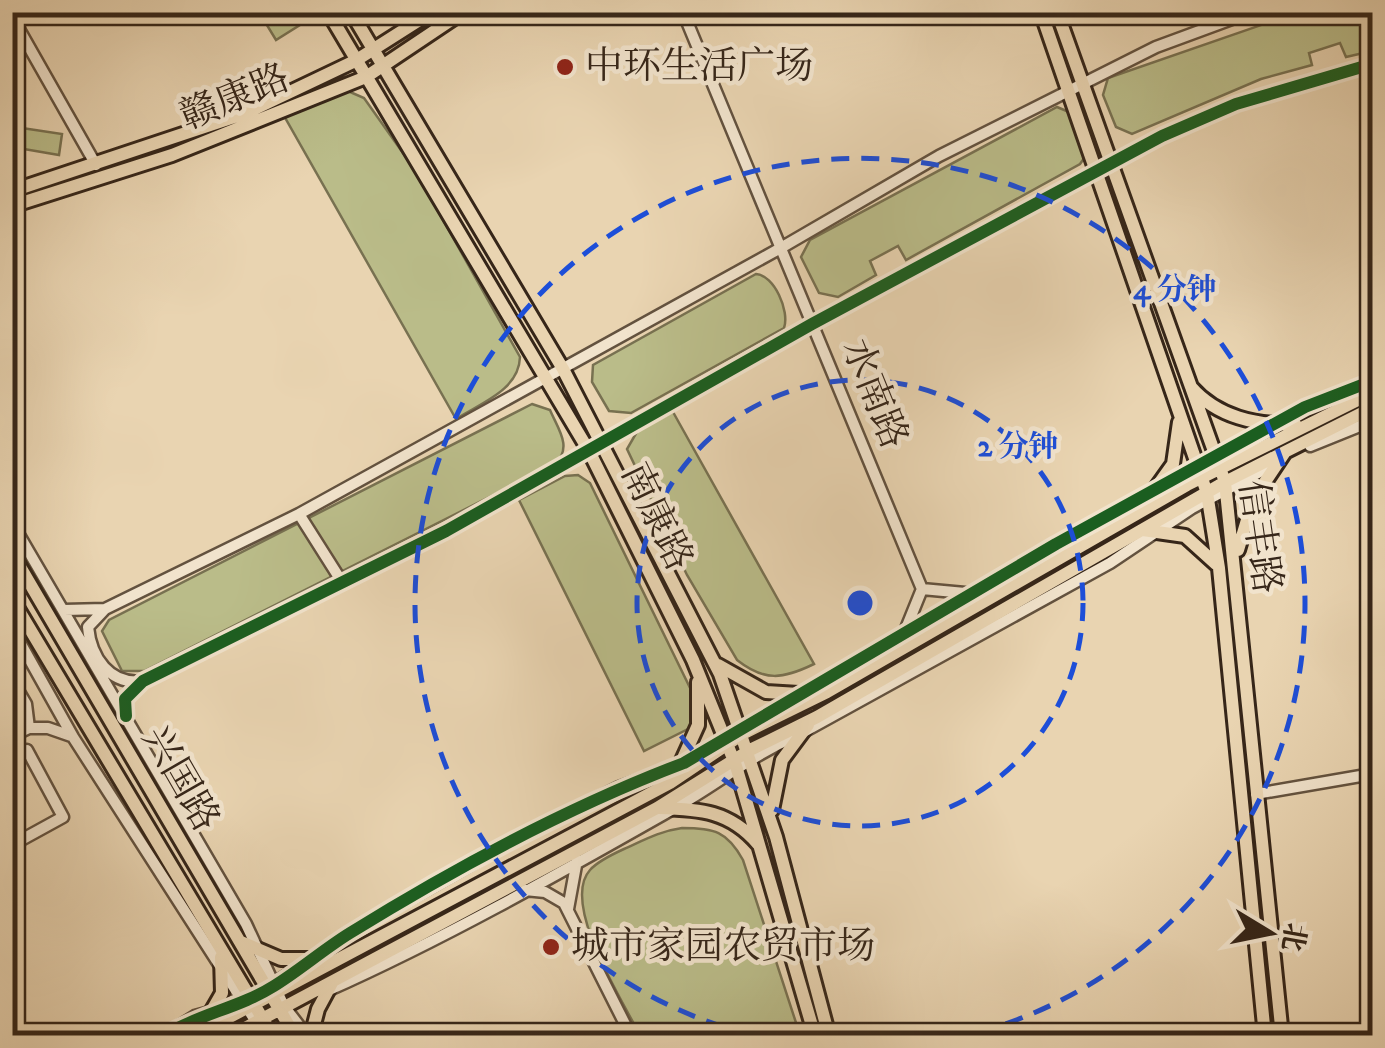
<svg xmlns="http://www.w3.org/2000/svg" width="1385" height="1048" font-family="'IM FELL DW Pica','Noto Serif SC',serif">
<rect width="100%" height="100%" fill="#e9d4b1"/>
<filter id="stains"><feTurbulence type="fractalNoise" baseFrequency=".002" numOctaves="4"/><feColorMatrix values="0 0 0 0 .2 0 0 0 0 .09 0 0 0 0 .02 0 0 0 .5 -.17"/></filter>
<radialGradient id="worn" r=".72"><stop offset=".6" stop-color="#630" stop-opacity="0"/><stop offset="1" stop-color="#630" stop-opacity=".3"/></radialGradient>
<path fill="#babc89" stroke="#787151" stroke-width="2.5" d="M281 13H308L311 18 276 40 265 22Z
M1296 13H1372V51L1346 57 1340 43 1309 53 1312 65 1261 79 1132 134 1116 127 1103 95 1108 78Z
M341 88 364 98 415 170 520 357C519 390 481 403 456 419L283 114Z
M1057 107 1069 112 1085 157 1080 164 906 260 898 246 870 261 876 275 838 297 819 293 801 257 810 240Z
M22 128 62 134 59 155 18 148Z
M756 274C774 275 790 311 784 328L631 413 609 411 592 382 593 365Z
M532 404 550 410C558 429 573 447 555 464L144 671H122L102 631 109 620Z
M673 412 814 664C783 679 765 682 737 660L687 575 627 449 638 430Z
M578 475 590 483 693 694 690 728 644 751 519 500 565 476Z
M682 828C714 828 727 831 743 860L800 1035H640C623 1002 560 903 590 870 598 861 613 854 624 849 644 840 660 831 682 828Z"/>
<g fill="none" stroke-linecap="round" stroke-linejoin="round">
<g stroke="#63523f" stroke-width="15">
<path id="minor" d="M683 12 922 589 905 631
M12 17 96 165
M1310 446 1372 421
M299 514 342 582
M12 523 246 924 284 1006 307 1036
M922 589 965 593
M105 609 88 627C91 658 110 685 142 681
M64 610 105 609 299 514 779 249 939 156 1156 47 1251 12
M12 628 73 737 265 1036
M12 680 26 704 29 728 12 736
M126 716 125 699 143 681 446 531 812 324 1162 136 1236 104 1372 64
M744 727 1056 544 1305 407 1372 381
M29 728H48L71 736
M12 757 27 750 63 817 12 845
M1256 794 1372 774
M525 890 545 892 564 903 631 1036
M568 909 577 860
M327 991C446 938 560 873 673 809 718 784 748 757 798 735L1110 563 1192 508 1277 463
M163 1036 195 1016 246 1002 348 934 509 843 619 787 684 763 729 736"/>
</g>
<g stroke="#362619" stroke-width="18">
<path id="major" d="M328 12 589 451 693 660 736 766 815 1036
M351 12 563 369 720 674 776 837 829 1036
M1041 12 1207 493 1219 568 1265 1036
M1057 12 1225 482 1282 1036
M12 191 246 113 355 61 432 12
M12 206 172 155 366 77 463 12
M1191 387C1217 417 1257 426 1295 424
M1143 506 1173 464 1179 422
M1143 530 1185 536 1216 564
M1238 550 1253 500 1285 452
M12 553 295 1036
M12 599 273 1036
M718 665 766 692 815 695
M675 776 698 725V682
M659 808C700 809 730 811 758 844
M772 810 782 760 808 725
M241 942 281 959H328
M203 1026 222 993 221 957
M194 1036 670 783 744 733 827 692 1187 485 1372 393
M230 1036 657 808 750 750 817 717 1225 482 1372 408
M311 1036 318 1009 332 983"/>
</g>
<use href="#minor" stroke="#f1e3cc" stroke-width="10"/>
<use href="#major" stroke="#e9d4b1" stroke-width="12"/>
<g stroke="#f1e3cc" stroke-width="19">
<path id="cycleway" d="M126 716 125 699 143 681 446 531 812 324 1162 136 1236 104 1372 64
M163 1036C199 1014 239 1008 274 986 300 970 324 949 350 933 455 868 568 807 684 763L1056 544 1305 407 1372 381"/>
</g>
<use href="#cycleway" stroke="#1b5e20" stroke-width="12"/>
</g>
<g fill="none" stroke="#1d4ed8" stroke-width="5" stroke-dasharray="18 12">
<circle cx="860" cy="603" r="223"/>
<path d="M752 1035A445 445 0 1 1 968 1035"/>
</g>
<g fill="#8f2418" stroke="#f1e3cc" stroke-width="4">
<circle cx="565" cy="67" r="10"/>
<circle cx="551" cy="947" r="10"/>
</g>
<g text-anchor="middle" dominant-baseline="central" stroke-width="9" stroke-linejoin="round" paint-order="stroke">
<g font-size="38" fill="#362619" stroke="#f1e3cc" text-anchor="start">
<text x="585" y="67">中环生活广场</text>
<text x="571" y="947">城市家园农贸市场</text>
</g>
<g font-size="38" fill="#362619" stroke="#f1e3cc">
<text transform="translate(235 98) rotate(-22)">赣康路</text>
<text transform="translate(874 394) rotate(68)">水南路</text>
<text transform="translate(656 517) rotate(64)">南康路</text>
<text transform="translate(1259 537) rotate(82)">信丰路</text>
<text transform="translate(180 779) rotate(60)">兴国路</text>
</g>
</g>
<circle cx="860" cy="603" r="15" fill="#1d4ed8" stroke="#f1e3cc" stroke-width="5"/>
<g font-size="30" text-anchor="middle" font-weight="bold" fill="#1d4ed8" stroke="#f1e3cc" stroke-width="9" stroke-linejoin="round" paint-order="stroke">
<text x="1175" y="299">4 分钟</text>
<text x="1018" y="456">2 分钟</text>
</g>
<rect width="1385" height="1048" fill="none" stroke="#e9d4b1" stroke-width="50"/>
<rect x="15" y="15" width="1355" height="1018" fill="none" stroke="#362619" stroke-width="5"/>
<rect x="25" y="25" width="1335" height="998" fill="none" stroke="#362619" stroke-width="2.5"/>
<g transform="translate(1270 933) rotate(100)" stroke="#f1e3cc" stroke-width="8" paint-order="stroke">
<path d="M0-8L18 38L0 25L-18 38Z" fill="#362619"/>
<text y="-15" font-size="28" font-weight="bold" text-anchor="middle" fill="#362619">北</text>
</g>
<rect width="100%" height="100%" filter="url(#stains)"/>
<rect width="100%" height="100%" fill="url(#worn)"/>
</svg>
